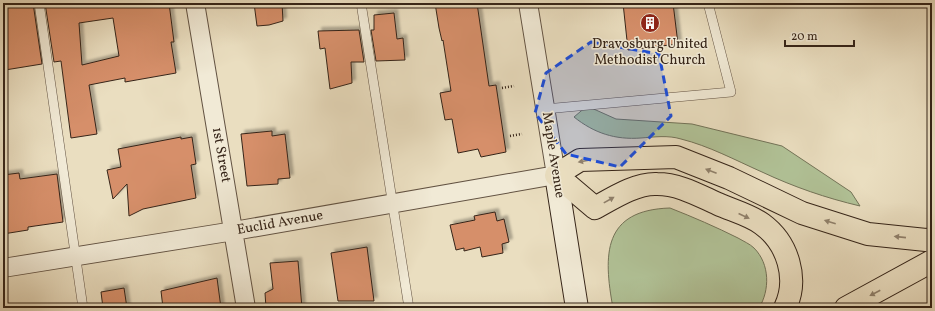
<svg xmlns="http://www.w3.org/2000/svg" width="935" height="311" font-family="Vollkorn,serif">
<defs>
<filter id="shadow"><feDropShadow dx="3.5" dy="-3.5" stdDeviation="1" flood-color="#0004"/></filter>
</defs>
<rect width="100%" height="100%" fill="#eadec0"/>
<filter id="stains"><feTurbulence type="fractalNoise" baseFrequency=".005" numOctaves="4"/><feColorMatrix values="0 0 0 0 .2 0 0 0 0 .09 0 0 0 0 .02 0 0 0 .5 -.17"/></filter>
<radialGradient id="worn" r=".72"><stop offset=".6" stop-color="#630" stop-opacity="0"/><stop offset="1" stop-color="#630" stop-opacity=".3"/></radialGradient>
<path fill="#b1c297" stroke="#737358" d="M587 106 616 119 692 124 782 146 851 192 860 206C826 198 794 187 762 172 735 160 709 146 681 139 668 135 654 137 641 138 615 140 594 133 574 117Z
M670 208C693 217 716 227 738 238 743 241 750 244 754 248 770 264 770 290 759 308H613C603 254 603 210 670 208Z"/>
<path fill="#d68f6a" stroke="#352418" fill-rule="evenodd" filter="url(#shadow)" d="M3 3H33L42 64 5 70 3 66Z
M45 3H169L174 42H171L176 73 125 82V78L89 85 97 134 71 138 61 61 54 62ZM113 18 119 56 82 65 79 23Z
M254 3H282L283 21 269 25 257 26Z
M435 3H477L489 86 496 85 506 152 481 157 478 149 458 153 452 119 445 120 440 93 451 91 443 40 442 41 439 28Z
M623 3H673L678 44 628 50Z
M394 13 397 39 403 38 405 60 376 61 371 30H374V15Z
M359 30 364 62H351L352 83 330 89 325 48 320 49 318 31Z
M272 131V136L285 134 290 178 278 179V184L247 186 241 134Z
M181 137V139L192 137 196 164 191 165 196 198 143 209 129 216 127 184 113 199 107 170 121 167 118 149Z
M19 173 20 179 57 174 63 222 28 227V230L3 234V175Z
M495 212 497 221 504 219 509 242 502 244 503 253 482 257 480 247 464 251V248L456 250 450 225 475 220 474 216Z
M367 247 374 301H338L331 253Z
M298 261 302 308H266L265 293 273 289 270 263Z
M217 278 221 308H163L161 291Z
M124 288 127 308H103L101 292Z"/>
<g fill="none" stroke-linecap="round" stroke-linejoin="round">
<g stroke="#625242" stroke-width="10">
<path id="lane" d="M39 3 83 308
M361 3 409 308
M545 109 731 92 708 3"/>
</g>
<g stroke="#625242" stroke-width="20">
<path id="street" d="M195 3 246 308
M3 268 234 231 556 175 528 3"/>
</g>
<g stroke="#352418" stroke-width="24">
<path id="secondary" d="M556 175 577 308"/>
</g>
<g stroke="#352418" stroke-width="24">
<path id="primary" d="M785 308C799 279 788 243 762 224 750 215 731 210 718 204 698 195 679 184 657 184 636 183 613 198 595 208L556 175 580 160 676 157 729 178 802 213 868 234 926 240 932 239
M846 308 932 261"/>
</g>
<path stroke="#352418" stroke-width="2.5" stroke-dasharray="1 2" stroke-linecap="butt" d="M502 88 514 86
M510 136 522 134"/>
<use href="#lane" stroke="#f1ead6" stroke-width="9"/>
<use href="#street" stroke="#f1ead6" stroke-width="18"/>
<use href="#secondary" stroke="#f1ead6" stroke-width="22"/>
<use href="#primary" stroke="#eadec0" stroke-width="22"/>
</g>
<defs><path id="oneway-solid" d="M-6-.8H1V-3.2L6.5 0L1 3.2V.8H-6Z"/></defs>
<g fill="#90816c">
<use href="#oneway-solid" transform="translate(584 161) rotate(170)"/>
<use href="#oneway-solid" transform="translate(711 171) rotate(-159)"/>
<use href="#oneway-solid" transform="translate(609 200) rotate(-29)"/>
<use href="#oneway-solid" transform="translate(744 216) rotate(25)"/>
<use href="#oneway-solid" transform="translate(830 222) rotate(-163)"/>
<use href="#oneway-solid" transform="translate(900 237) rotate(-174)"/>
<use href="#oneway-solid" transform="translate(875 293) rotate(152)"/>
</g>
<path fill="#1d4ed8" fill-opacity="0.2" stroke="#1d4ed8" stroke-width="3" stroke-dasharray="8 5" stroke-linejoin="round" d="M591 42 659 54 671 116 620 167 566 154 535 113 546 73Z"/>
<defs>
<g id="building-disc" transform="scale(1)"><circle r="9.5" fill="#8f2418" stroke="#f1ead6"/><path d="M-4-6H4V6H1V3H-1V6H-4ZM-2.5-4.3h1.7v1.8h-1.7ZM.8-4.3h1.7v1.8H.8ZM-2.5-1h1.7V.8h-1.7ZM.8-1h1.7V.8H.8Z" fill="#fff"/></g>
</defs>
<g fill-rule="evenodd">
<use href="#building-disc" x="650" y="23"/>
</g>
<g text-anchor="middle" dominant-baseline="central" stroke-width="3" stroke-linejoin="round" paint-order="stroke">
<g font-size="14" fill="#352418" stroke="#f1ead6">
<text x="650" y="44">Dravosburg United<tspan x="650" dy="16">Methodist Church</tspan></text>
</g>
<g font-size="14" fill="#352418" stroke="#f1ead6">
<text transform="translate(221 155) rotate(80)">1st Street</text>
<text transform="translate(553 155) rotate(81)">Maple Avenue</text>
<text transform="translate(280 223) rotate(-10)">Euclid Avenue</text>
</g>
</g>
<rect width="935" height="311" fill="none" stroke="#eadec0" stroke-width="16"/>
<rect x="4" y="4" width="927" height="303" fill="none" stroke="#352418" stroke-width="2"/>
<rect x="8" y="8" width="919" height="295" fill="none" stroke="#352418"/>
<path d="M785 40v6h69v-6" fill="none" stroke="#352418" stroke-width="2"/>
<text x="791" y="40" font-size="12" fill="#352418" stroke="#f1ead6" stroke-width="3" paint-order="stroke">20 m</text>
<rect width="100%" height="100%" filter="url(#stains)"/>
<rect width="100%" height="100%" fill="url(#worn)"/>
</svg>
